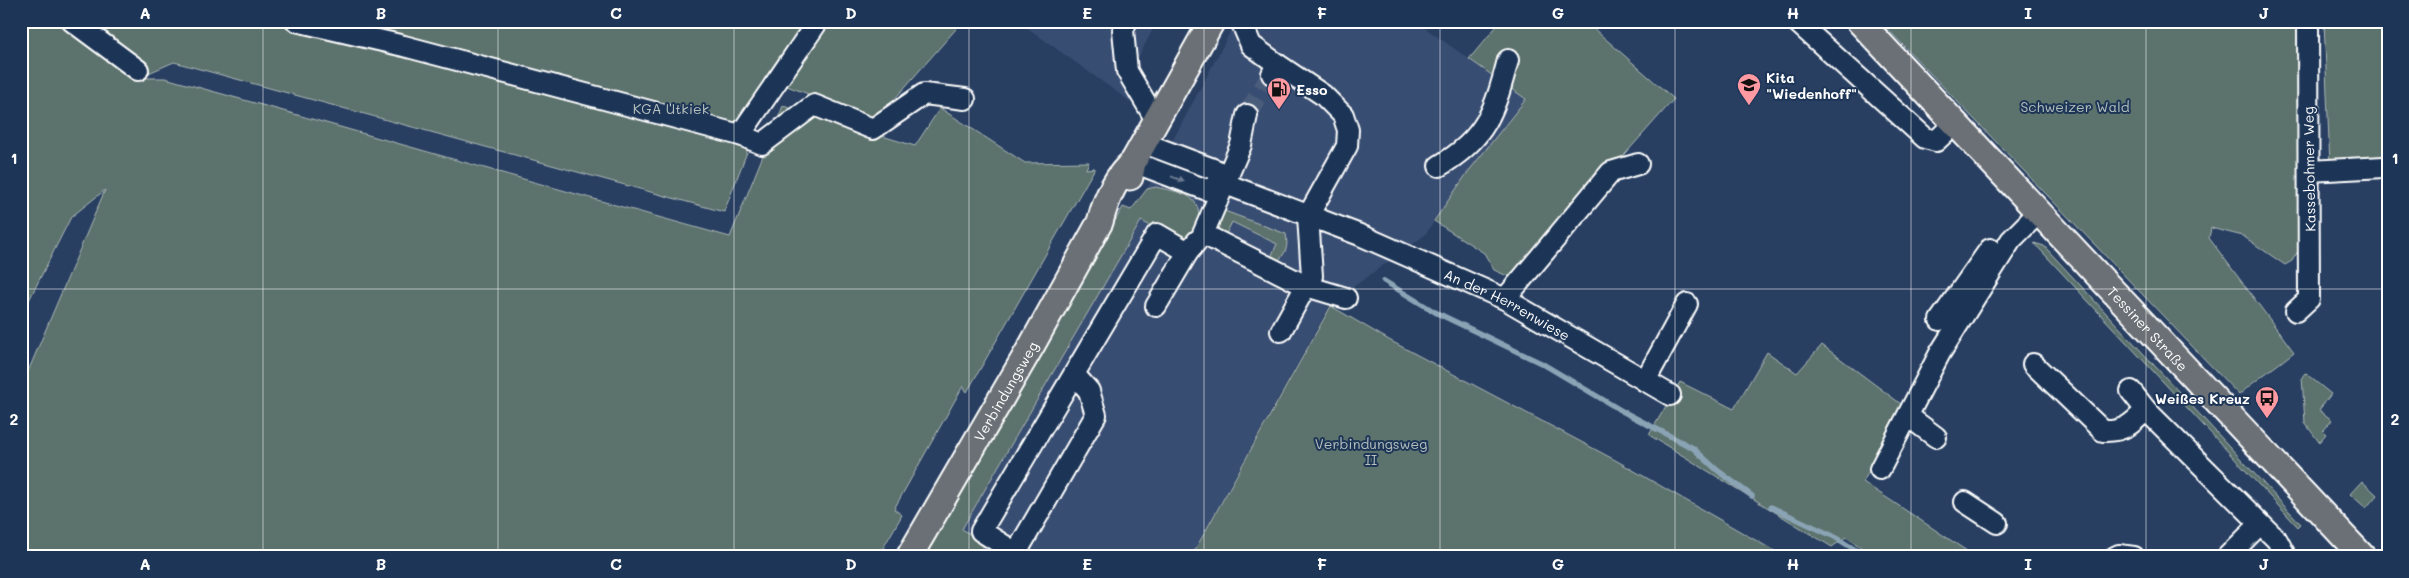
<svg xmlns="http://www.w3.org/2000/svg" width="2409" height="578" font-family="Mali,sans-serif">
<rect width="100%" height="100%" fill="#283f62"/>
<filter id="ink" filterUnits="userSpaceOnUse"><feTurbulence type="fractalNoise" baseFrequency=".02" numOctaves="2"/><feDisplacementMap in="SourceGraphic" scale="10" xChannelSelector="R" yChannelSelector="G"/><feConvolveMatrix kernelMatrix="1 2 1 2 8 2 1 2 1" color-interpolation-filters="sRGB"/></filter>
<g filter="url(#ink)">
<path fill="#394e72" d="M1018 21H1157L1134 66 1132 103Z
M1236 21H1415L1526 99 1468 172 1425 235 1331 303 1190 557H977L985 544 962 530 1141 221 1131 210 1147 189Z"/>
<path fill="#5b726d" stroke="#adb8b6" d="M21 21H963L877 119 784 85 752 139 724 212 174 62 137 78H165C354 130 541 185 730 237L783 106 915 146 940 108 1025 163 1089 162 1086 169 1095 168 967 392 963 386 894 509 902 515 878 557H43L21 549V388L105 190 71 217 21 316Z
M1501 21H1585L1674 99 1514 279 1494 270 1484 253 1434 221 1468 172 1526 99 1469 59Z
M1880 21H2297L2298 251 2292 261 2285 265 2243 236 2211 228 2209 238 2294 352C2276 367 2256 379 2239 395Z
M2324 21H2388V163L2330 166Z
M1156 187C1180 193 1199 192 1200 221L1183 242 1141 221 962 529 985 544 977 557H921L1123 207 1131 210 1147 189Z
M1222 210 1286 234C1288 246 1287 251 1279 260L1271 257 1277 244 1232 222 1226 234 1217 229 1215 221Z
M2034 243 2044 246 2301 524 2298 527Z
M1331 306 1389 340 1617 461 1785 557H1191Z
M1822 345 1905 407 1863 482 1976 557H1875L1846 537 1832 547 1649 435 1680 382 1734 409 1767 352 1797 373Z
M2305 373 2331 394 2319 410 2332 420 2323 431 2326 434 2319 442 2305 423 2302 377Z
M2362 481 2377 495 2366 508 2350 494Z"/>
<g fill="none" stroke-linecap="round" stroke-linejoin="round">
<path stroke="#8ba4b5" stroke-width="5.5" d="M1384 281 1435 312 1543 364 1622 411 1693 448 1717 470 1752 496
M1771 507 1833 536 1867 557"/>
<path stroke="#485c7a" stroke-width="20" stroke-dasharray="20 10" stroke-linecap="butt" d="M1247 115 1272 74"/>
<g stroke="#fff" stroke-width="24">
<g id="minor">
<path d="M72 21 138 70"/>
<path d="M296 21 404 46 740 135 818 21"/>
<path d="M1127 21 1123 30 1127 71 1156 120"/>
<path d="M1241 21 1251 45 1277 64 1272 74"/>
<path d="M1796 21 1925 138 1936 141 1955 123"/>
<path d="M1247 115 1241 145 1203 234 1306 286 1312 276 1308 216 1347 146 1348 130 1343 115 1323 95 1277 64"/>
<path d="M740 135 762 144 814 105 873 129 924 94 965 99"/>
<path id="s1" d="M1144 143 1216 170 1223 183 1360 235 1505 299 1670 395"/>
<path d="M1133 162 1207 190 1223 183"/>
<path d="M1439 166C1486 139 1495 110 1508 60"/>
<path d="M2309 171 2384 167 2388 169"/>
<path d="M1505 299 1611 172 1638 164"/>
<path d="M1156 306 1188 252 1197 241"/>
<path d="M2296 311 2309 299 2308 21"/>
<path d="M1940 320 1990 249"/>
<path d="M1281 331 1306 286 1346 298"/>
<path d="M2033 364 2103 431C2124 432 2132 424 2146 410"/>
<path d="M1074 374 1089 391 1096 415 1016 553 981 531 1157 234 1188 252"/>
<path d="M1645 381 1687 304"/>
<path d="M2131 391 2146 410 2277 540 2286 557"/>
<path d="M1908 416 1936 437"/>
<path d="M1880 469 1940 353 2011 240 2039 212"/>
<path d="M1965 502 1997 523"/>
<path d="M2115 557 2119 555 2134 557"/>
<path d="M2227 557 2260 524"/>
</g>
</g>
<g stroke="#fff" stroke-width="29">
<g id="major">
<path id="s2" d="M1859 21 2363 557"/>
<path d="M1130 177 1133 162 1212 21"/>
<path id="s3" d="M909 557 1032 345 1100 222C1106 199 1115 177 1133 162"/>
</g>
</g>
<use href="#minor" stroke="#1d3557" stroke-width="20"/>
<use href="#major" stroke="#6b6f75" stroke-width="25"/>
</g>
<defs><path id="oneway-solid" d="M-6-.8H1V-3.2L6.5 0L1 3.2V.8H-6Z" transform="scale(1.25)"/></defs>
<use fill="#6c7c92" href="#oneway-solid" transform="translate(1178 179) rotate(20)"/>
</g>
<path fill="none" stroke="#fff" stroke-width="1" stroke-opacity="0.55" d="M263 21V557M498 21V557M734 21V557M969 21V557M1204 21V557M1440 21V557M1675 21V557M1911 21V557M2146 21V557M21 289H2388"/>
<defs>
<g id="school-pin" transform="scale(1.25)"><path d="M0 17L-7.5 6A9.5 9.5 0 1 1 7.5 6Z" fill="#ff9aa2" stroke="#1d3557"/><path d="M0-5L7-2L0 1L-7-2ZM-4 1L0 2.5L4 1V4Q0 6-4 4Z" fill="#111"/></g>
<g id="fuel-pin" transform="scale(1.25)"><path d="M0 17L-7.5 6A9.5 9.5 0 1 1 7.5 6Z" fill="#ff9aa2" stroke="#1d3557"/><path d="M-5.5-6h7V0h2V4h1.3V-2.5L3-4.5l.8-.8L6-3V5H2.5V1h-1V6h-7ZM-4.2-4.7v3.2H.2V-4.7Z" fill="#111"/></g>
<g id="bus-pin" transform="scale(1.25)"><path d="M0 17L-7.5 6A9.5 9.5 0 1 1 7.5 6Z" fill="#ff9aa2" stroke="#1d3557"/><path d="M-5-6H5V4H4V6H2V4H-2V6H-4V4H-5ZM-3.5-4V0h7V-4ZM-3.5 1.2v1.5H-2V1.2ZM2 1.2v1.5H3.5V1.2Z" fill="#111"/></g>
</defs>
<g fill-rule="evenodd">
<use href="#school-pin" x="1749" y="85"/>
<use href="#fuel-pin" x="1279" y="89"/>
<use href="#bus-pin" x="2267" y="398"/>
</g>
<g text-anchor="middle" dominant-baseline="central" stroke-width="4" stroke-linejoin="round" paint-order="stroke">
<g font-size="14" font-weight="bold" fill="#fff" stroke="#1d3557" text-anchor="start">
<text x="1766" y="77">Kita<tspan x="1766" dy="16">"Wiedenhoff"</tspan></text>
<text x="1296" y="89">Esso</text>
<text x="2250" y="398" text-anchor="end">Weißes Kreuz</text>
</g>
<g font-size="14" fill="#b5c0bd" stroke="#1d3557">
<text x="2075" y="106">Schweizer Wald</text>
<text x="671" y="108">KGA Utkiek</text>
<text x="1371" y="443">Verbindungsweg<tspan x="1371" dy="16">II</tspan></text>
</g>
<g font-size="14" fill="#fff" stroke="#1d3557">
<text transform="translate(2309 169) rotate(-91)">Kassebohmer Weg</text>
<text stroke="none"><textPath href="#s1" startOffset="401">An der Herrenwiese</textPath></text>
<text stroke="none"><textPath href="#s2" startOffset="422">Tessiner Straße</textPath></text>
<text stroke="none"><textPath href="#s3" startOffset="192">Verbindungsweg</textPath></text>
</g>
</g>
<rect width="2409" height="578" fill="none" stroke="#1d3557" stroke-width="55"/>
<rect x="28" y="28" width="2354" height="522" fill="none" stroke="#fff" stroke-width="2"/>
<g font-size="16" text-anchor="middle" font-weight="bold" fill="#fff">
<text x="145" y="19">A</text>
<text x="381" y="19">B</text>
<text x="616" y="19">C</text>
<text x="851" y="19">D</text>
<text x="1087" y="19">E</text>
<text x="1322" y="19">F</text>
<text x="1558" y="19">G</text>
<text x="1793" y="19">H</text>
<text x="2028" y="19">I</text>
<text x="2264" y="19">J</text>
<text x="14" y="164">1</text>
<text x="2395" y="164">1</text>
<text x="14" y="425">2</text>
<text x="2395" y="425">2</text>
<text x="145" y="570">A</text>
<text x="381" y="570">B</text>
<text x="616" y="570">C</text>
<text x="851" y="570">D</text>
<text x="1087" y="570">E</text>
<text x="1322" y="570">F</text>
<text x="1558" y="570">G</text>
<text x="1793" y="570">H</text>
<text x="2028" y="570">I</text>
<text x="2264" y="570">J</text>
</g>
</svg>
